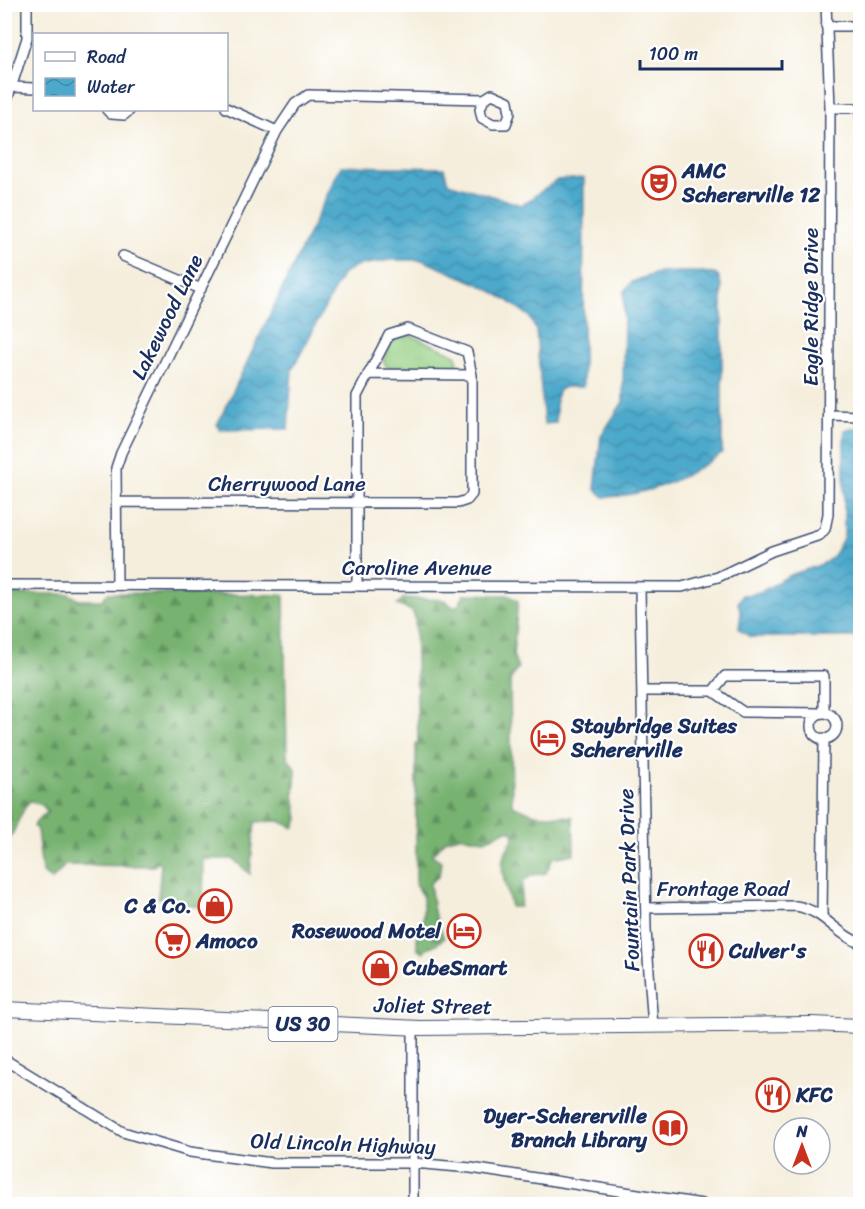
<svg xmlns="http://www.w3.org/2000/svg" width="865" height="1209" font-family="Sriracha,sans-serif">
<defs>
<pattern id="grass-tufts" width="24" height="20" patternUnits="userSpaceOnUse" patternTransform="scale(1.5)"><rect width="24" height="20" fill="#94cf82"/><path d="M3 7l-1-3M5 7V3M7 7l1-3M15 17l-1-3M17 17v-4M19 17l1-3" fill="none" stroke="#7fb273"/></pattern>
<pattern id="forest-firs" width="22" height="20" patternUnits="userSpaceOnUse" patternTransform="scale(1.5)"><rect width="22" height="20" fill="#77b270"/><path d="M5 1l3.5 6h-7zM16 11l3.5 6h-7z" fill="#61915f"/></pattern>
<pattern id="water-waves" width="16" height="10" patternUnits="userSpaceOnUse" patternTransform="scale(1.5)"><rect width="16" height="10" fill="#4ca9cb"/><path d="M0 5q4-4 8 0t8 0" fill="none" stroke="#3e8aa8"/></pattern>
</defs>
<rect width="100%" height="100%" fill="#fff"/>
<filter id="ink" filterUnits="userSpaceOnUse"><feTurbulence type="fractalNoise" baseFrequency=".0167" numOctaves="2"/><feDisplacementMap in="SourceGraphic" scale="12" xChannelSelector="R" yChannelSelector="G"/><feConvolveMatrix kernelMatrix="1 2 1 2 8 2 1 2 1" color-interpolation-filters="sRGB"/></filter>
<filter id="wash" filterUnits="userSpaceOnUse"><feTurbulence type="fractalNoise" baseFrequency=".008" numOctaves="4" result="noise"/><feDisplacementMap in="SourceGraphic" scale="24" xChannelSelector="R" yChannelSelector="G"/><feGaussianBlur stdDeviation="1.35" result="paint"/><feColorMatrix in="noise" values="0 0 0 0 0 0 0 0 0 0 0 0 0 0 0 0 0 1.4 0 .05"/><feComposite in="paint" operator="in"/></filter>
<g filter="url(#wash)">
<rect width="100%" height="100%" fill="#f5eedc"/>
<path fill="url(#grass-tufts)" stroke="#587f70" stroke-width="1.5" d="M408 334 456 355 458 363 453 368 387 367 383 361C386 349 395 335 408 334Z"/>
<path fill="url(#forest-firs)" stroke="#497067" stroke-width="1.5" d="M108 593 284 595 287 757 296 770 294 795 298 819 294 828 279 821 255 822 250 874 233 859H204L203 908 158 898 161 865 157 862 154 866 65 865 52 880 42 872 37 830 34 826 38 819 48 812 42 805 30 801C22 808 16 829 9 840L5 839V594H69L79 600H102Z
M464 594 508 595 518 601 513 655 518 668 510 680 512 805 535 814 573 817 574 854 553 858 546 873 532 875 523 882 520 907H511C508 891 500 875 503 859 505 849 513 844 514 833L508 830 484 840 460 836 447 839 432 855 441 861 439 876 430 883 434 912 444 938C437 946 429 945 423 952L417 948V924L423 920V897L416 886V744L418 743 415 618 412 611 397 605 404 598 444 600 453 607 459 605Z"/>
<path fill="url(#water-waves)" stroke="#346c94" stroke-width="1.5" d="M341 166 444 168 448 183 522 205 557 180 584 178 583 387H565L559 390 556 398V423L544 424 536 330 529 316 507 300 483 286 422 260H390L355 266 342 275 292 370 288 429 220 430 217 425Z
M660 272H703L718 275 722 287V453C686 478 649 496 604 497L595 489 601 436 623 402 624 291 632 282Z
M854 428 860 429V637H750L739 629 741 613 738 603 742 595C764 595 774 582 793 574 805 569 822 567 832 557 837 551 840 543 844 537V437L845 430Z"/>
</g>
<g filter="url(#ink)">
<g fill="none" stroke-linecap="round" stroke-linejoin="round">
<g stroke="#3c4c71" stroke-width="12">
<path id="street" d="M826 26H860
M13 87 34 88
M226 108 277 131
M830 108H860
M4 110 27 38V4
M107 110 111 114 124 115 130 110
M123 256 201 289
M368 374 472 375
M829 415 860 416
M116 502 458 503 467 500 472 494V375L467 352 408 329 389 335 357 396V586
M4 585 682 587 718 577 772 551 820 535 825 529 828 514 830 108 826 4
M117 585 116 468 121 453 277 131 295 104 308 95 484 99 492 94 508 101 510 113 506 124H493L482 118 480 109 484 99
M640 588 646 930 653 1027
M642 691H713L725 676H824V713
M713 691 743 712 821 713
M811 726a13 13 0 1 1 26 0a13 13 0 1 1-26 0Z
M646 908 796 906C825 911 835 934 860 943
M822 917 824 738
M4 1059 123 1132 190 1152 272 1163H413L471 1168 702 1204
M413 1204V1028"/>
</g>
<g stroke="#3c4c71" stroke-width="16">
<path id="primary" d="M4 1009 420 1028 812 1024 860 1026"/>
</g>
<use href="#street" stroke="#fff" stroke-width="9"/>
<use href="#primary" stroke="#fff" stroke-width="14"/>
</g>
</g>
<defs>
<g id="theatre-ring" transform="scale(1.725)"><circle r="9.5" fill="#fff" stroke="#c8321e" stroke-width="1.5"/><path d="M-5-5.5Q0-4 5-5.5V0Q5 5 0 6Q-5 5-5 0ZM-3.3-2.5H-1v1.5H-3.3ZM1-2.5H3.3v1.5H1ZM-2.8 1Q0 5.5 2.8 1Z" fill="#c8321e"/></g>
<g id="hotel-ring" transform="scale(1.725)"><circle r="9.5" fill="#fff" stroke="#c8321e" stroke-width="1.5"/><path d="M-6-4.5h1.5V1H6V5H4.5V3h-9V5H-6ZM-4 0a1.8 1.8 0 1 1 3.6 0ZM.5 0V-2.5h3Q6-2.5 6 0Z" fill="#c8321e"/></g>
<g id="shop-ring" transform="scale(1.725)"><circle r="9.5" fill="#fff" stroke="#c8321e" stroke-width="1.5"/><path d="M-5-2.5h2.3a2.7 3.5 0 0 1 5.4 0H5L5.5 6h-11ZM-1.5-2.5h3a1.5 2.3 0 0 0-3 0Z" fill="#c8321e"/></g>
<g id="supermarket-ring" transform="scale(1.725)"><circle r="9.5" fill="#fff" stroke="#c8321e" stroke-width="1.5"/><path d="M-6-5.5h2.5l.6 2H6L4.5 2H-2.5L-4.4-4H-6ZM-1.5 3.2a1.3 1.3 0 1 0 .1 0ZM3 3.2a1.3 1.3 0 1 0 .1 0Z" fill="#c8321e"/></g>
<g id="restaurant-ring" transform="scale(1.725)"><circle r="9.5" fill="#fff" stroke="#c8321e" stroke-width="1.5"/><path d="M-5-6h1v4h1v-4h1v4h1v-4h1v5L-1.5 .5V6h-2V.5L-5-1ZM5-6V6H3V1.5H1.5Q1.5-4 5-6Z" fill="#c8321e"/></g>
<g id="library-ring" transform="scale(1.725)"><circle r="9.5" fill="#fff" stroke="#c8321e" stroke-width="1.5"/><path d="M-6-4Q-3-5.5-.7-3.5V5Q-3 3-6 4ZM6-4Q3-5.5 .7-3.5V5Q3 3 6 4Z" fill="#c8321e"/></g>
</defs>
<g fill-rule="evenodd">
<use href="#theatre-ring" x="659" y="183"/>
<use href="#hotel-ring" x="548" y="738"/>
<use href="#shop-ring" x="215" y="906"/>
<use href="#hotel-ring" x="464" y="931"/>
<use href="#supermarket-ring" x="173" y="941"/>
<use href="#restaurant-ring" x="706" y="951"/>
<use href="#shop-ring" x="380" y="968"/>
<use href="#restaurant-ring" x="773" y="1095"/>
<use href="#library-ring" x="670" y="1128"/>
</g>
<g text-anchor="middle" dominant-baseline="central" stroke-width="4.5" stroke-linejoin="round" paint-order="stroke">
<rect fill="#fff" stroke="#5f6d8e" stroke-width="1.5" x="268.5" y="1007" width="69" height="34" rx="4.5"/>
<g font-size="20" font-weight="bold" fill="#1b2f5e">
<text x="303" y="1024">US 30</text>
</g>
<g font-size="21" font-weight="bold" fill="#1b2f5e" stroke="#fff" text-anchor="start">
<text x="682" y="171">AMC<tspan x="682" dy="24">Schererville 12</tspan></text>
<text x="571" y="726">Staybridge Suites<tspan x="571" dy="24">Schererville</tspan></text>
<text x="192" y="906" text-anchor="end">C &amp; Co.</text>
<text x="441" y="931" text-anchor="end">Rosewood Motel</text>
<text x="196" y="941">Amoco</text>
<text x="729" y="951">Culver's</text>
<text x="403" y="968">CubeSmart</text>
<text x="796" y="1095">KFC</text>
<text x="647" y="1116" text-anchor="end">Dyer-Schererville<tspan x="647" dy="24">Branch Library</tspan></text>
</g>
<g font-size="21" fill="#1b2f5e" stroke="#fff">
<text transform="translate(811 307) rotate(-90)">Eagle Ridge Drive</text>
<text transform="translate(167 317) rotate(-64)">Lakewood Lane</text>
<text x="287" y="484">Cherrywood Lane</text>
<text x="417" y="568">Caroline Avenue</text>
<text transform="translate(629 880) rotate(-92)">Fountain Park Drive</text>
<text x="723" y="889">Frontage Road</text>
<text transform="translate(433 1006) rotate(1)">Joliet Street</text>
<text transform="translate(343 1144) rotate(2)">Old Lincoln Highway</text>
</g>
</g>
<rect width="865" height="1209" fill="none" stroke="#fff" stroke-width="24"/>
<rect x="33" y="33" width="195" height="78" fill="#ffffff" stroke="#a4acbf" stroke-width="1.5"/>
<rect x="45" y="52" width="30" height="9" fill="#ffffff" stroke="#a4acbf" stroke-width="1.5"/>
<text x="87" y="63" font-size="18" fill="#1b2f5e">Road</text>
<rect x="45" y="78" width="30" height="18" fill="url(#water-waves)" stroke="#a4acbf" stroke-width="1.5"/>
<text x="87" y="93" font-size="18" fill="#1b2f5e">Water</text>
<g transform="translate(802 1146)"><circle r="28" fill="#ffffff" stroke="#a4acbf" stroke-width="1.5"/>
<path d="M0-4.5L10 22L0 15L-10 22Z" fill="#c8321e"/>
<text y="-9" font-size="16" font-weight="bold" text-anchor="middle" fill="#1b2f5e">N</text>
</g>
<path d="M640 60v9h142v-9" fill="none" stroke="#1b2f5e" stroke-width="3"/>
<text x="649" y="60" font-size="18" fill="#1b2f5e" stroke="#ffffff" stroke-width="4.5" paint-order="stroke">100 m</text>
</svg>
